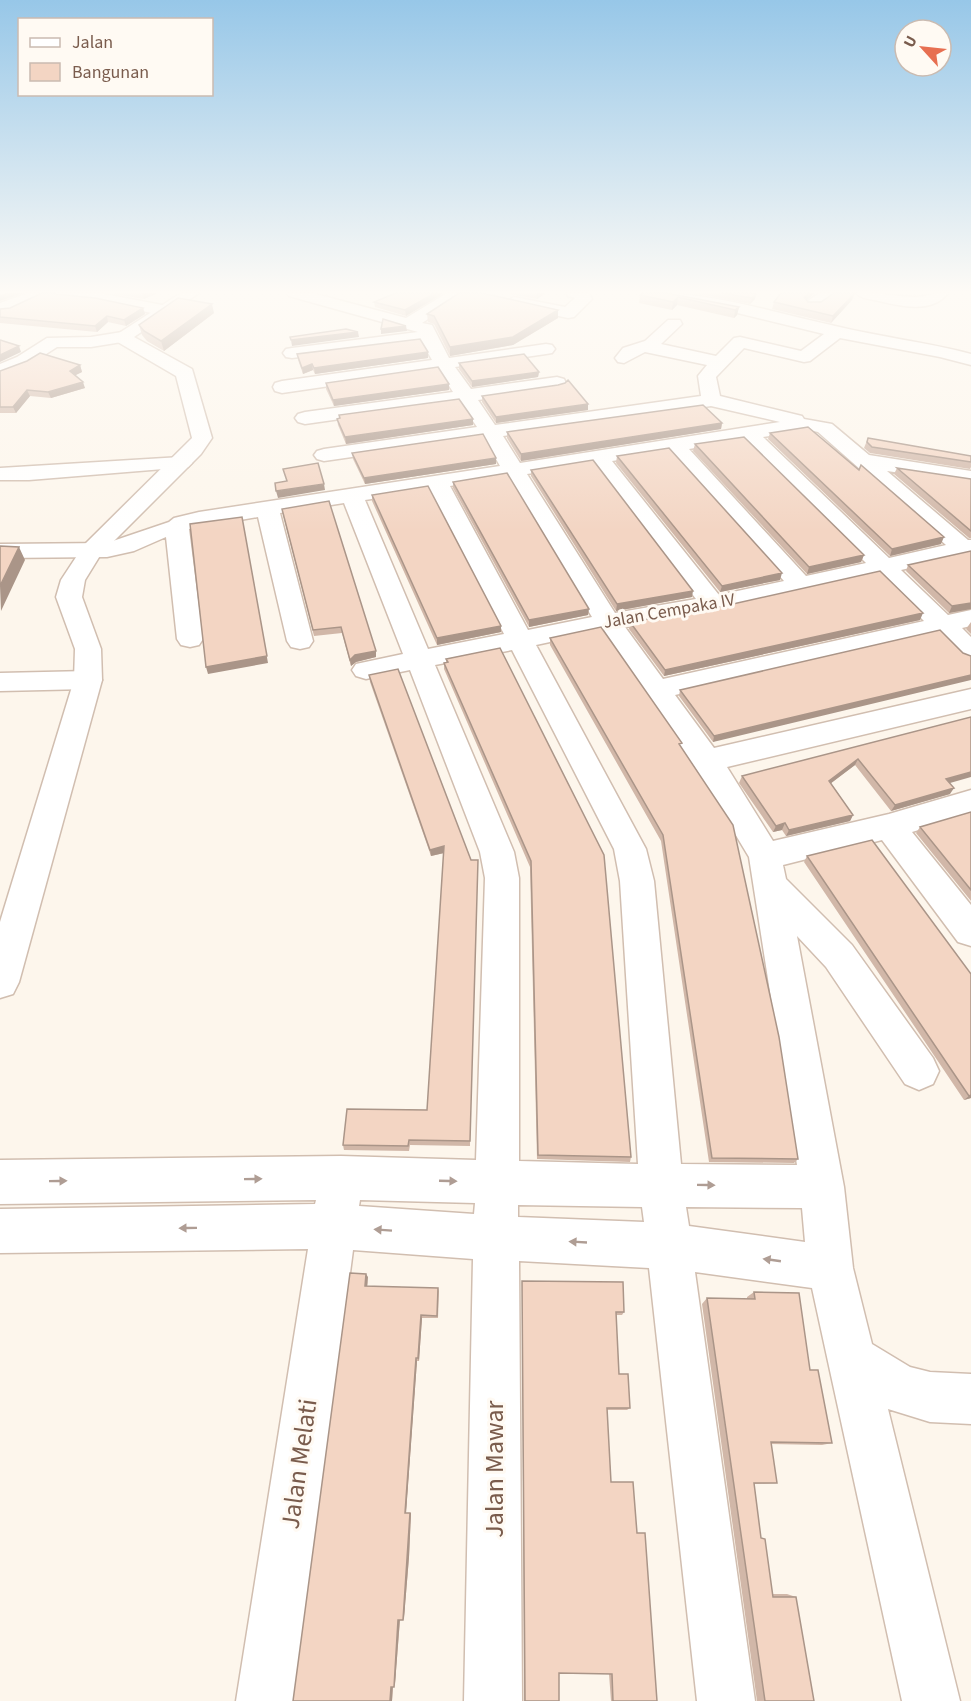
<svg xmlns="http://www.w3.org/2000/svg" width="971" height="1701" font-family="'Source Sans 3',sans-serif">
<rect width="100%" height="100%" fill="#fdf6ec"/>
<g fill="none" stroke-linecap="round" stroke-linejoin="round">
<g stroke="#d1beb0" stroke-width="3">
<path id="minor" d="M28 293H48L46 296 11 312 0 313V303Z
M50 293H99L162 305 170 310 162 315 97 302 58 298Z
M287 293H312L406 318 447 293H465L463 296 422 323 432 325 449 358 546 344 552 345 555 349 552 353 546 354 455 367 471 389 557 377 564 379 566 383 564 387 557 389 478 400 495 425 701 396 698 376 707 365 645 352 624 363 618 362 615 358 623 348 645 341 668 320H680L682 324 661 344 716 356 734 338 740 337 801 351 824 334 717 308 662 298 656 296 654 293C716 293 775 313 835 326 880 337 926 342 971 354V365L940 357 840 338 810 361 804 362 744 348 716 377 720 396 802 416 804 419 832 424 869 455 971 471V483L887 471 968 540H971V554L901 570 948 615 971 610V626L962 628 971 637V661L961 658 937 634 675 695 714 748 971 689V709L727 767 773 841 889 814 971 790V814L912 832 971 905V946L958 942 882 840 783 865 786 879 852 945 933 1058 939 1071 933 1084 919 1090 905 1084 826 967 797 936 844 1187 853 1268 872 1344 910 1367 930 1372 971 1374V1424L930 1422 888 1409 960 1701H902L812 1288 695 1272 755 1701H697L649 1268 519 1261 522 1701H464L473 1259 353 1250 294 1701H236L308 1249 0 1253V1209L315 1204 316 1200 0 1204V1160L341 1156 476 1160 485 878 480 852 410 670 366 679 356 676 352 670 356 664 403 654 344 503 280 513 313 641 309 647 300 649 291 647 287 641 258 517 189 529 203 639 199 645 190 647 181 645 177 639 166 537 134 551 107 557 0 558V544L107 543 169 522 174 518 199 512 500 466 484 438 324 461 317 459 314 455 317 451 324 449 477 427 460 402 305 424 298 422 295 418 298 414 305 412 453 392 439 370 282 393 275 391 273 387 275 383 282 381 432 360 422 342 292 358 286 357 283 353 286 349 292 348 418 332 289 296ZM711 406 780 422 520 463 503 436ZM809 430 818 432 946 545 889 558 763 437ZM743 440 866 563 806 576 689 449ZM669 452 784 581 719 595 612 461ZM593 464 696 599 615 613 527 474ZM508 477 592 617 528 630 450 486ZM430 490 504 634 428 649 365 500ZM878 575 924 621 663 679 625 627 713 612ZM601 631 696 769 749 857 797 1165 681 1164 654 881 646 849 536 645ZM512 650 614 849 620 881 638 1164 519 1161V878L514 852 435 665ZM360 1200 475 1203 474 1214 359 1206ZM518 1205 642 1207 644 1222 518 1217ZM686 1207 802 1208 805 1242 689 1226Z
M566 293H589L592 299 574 317 568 318 508 305 506 302 514 297 565 307 575 298 568 296Z
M819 293H837L818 307H806L804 304Z
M856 293C876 291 895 297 915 297 927 297 936 292 948 293 932 314 900 306 879 301 871 299 861 299 856 293Z
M122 332 128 333 131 337 128 341 91 347H57L29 365 0 377V364L17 357 47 338 91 337Z
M181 457 188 459 192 463 188 467 29 480H0V468Z
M88 671 98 673 102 680 98 687 88 689 0 691V673Z"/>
</g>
<g stroke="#d1beb0" stroke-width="3">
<path id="tertiary" d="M181 293H199L134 337 192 369 212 438 201 454 101 554 85 580 82 597 101 649 102 680 19 982 13 994 0 998V922L74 680 75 649 56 597 61 580 84 545 192 438 176 376 116 341 113 337Z"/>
</g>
<use href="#minor" fill="#fff" fill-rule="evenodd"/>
<use href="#tertiary" fill="#fff" fill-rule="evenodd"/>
</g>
<path fill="#d1b7a8" d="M109 293H158L144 299Z
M396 293H444L406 316 375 307 374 302Z
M504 293H546L537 299Z
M666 293 739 307 737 315 734 318 677 305 672 310 639 303 640 295Z
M679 293H751L756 294 755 299 750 304 700 294Z
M781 293H815L806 300 808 302 852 300 831 323 772 309 774 302Z
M56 294 143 308 145 314 126 326 108 322 97 332 0 323V309L10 308Z
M558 310V318L513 345 450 356 434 324 428 322 427 314Z
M214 313 164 351 147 341 142 335 139 325Z
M428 352V358L315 374 313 370 303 374 298 360 297 354Z
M459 363 539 372 538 377 472 387 459 369Z
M80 365 82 372 75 375 85 388 51 398 30 396 16 413H0V371Z
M326 383 449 384V390L334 406 326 389Z
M482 396 588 410 496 423 482 402Z
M339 415 473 419V425L346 444 338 425 337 419 340 418Z
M722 423 721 429 521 461 507 438V432Z
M770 433 941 544 890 556 768 439Z
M868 438 971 456V467L970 469 870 453 864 448Z
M695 444 864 555 861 562 807 574 693 451Z
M352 453 496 464 365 484 353 459Z
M617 456 780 580 720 592 616 463Z
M897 468 971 479V538H969L894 474Z
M531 470 692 597 616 611 531 476Z
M453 482 588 615 529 627 453 488Z
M372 495 501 626V632L437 645 372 501Z
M283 515 376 651V657L356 662 351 666 342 633 314 636Z
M908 565 971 609 949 613 906 571Z
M920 620 664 676 629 629 630 622Z
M971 622V634L966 629Z
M940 630 713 742 679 696 680 690Z
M550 638 681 746 798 1159 794 1163 709 1162 661 841 550 645Z
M500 648 631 1157 630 1162 537 1159 530 867 444 669V663L446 662V659Z
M369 675 471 860 470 1146 410 1145 409 1151 344 1150 343 1145 427 1110 444 853 431 856 370 682Z
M971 717 950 783V794L891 811 855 765 831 783 853 815 850 821 786 836 782 830 773 832 739 783 742 776Z
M971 812V901L916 833 920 827Z
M807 856 971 1098 964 1100 804 862Z
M368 1277 367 1286 438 1288 439 1291 438 1318H422L419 1361H417L406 1513H411L409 1557 404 1618 403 1620H400L395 1684 393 1687 392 1701H293Z
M522 1281 624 1312 622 1315H616L619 1374 630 1408 627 1410H607L611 1482 637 1533 657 1701H611L609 1674 559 1673V1701H524Z
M754 1292 810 1370 832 1443 822 1445 771 1444 777 1483 754 1484 761 1538 773 1594H787L796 1597 814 1701H757L702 1304 707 1298 747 1299V1297Z"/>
<path fill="#aa9588" d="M6 293H24L0 301V295Z
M142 293H158L144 299Z
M435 293H444L406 316 405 310Z
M537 293H546L537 299Z
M809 293H815L802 304 804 297Z
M855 293 852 300 831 323 833 316Z
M756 294 755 299 750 304 752 298Z
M678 297 677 305 672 310 673 302Z
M212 304 214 313 164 351 161 341Z
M739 307 737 315 734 318 735 310Z
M143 308 145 314 126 326 124 320Z
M558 310V318L513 345 450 356V347Z
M107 316 108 322 97 332 95 326Z
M406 326 407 331 381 334V329Z
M358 332 359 337 292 346 291 340Z
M19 346 21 352 0 362V355Z
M428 352V358L315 374 314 368Z
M312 364 313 370 303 374 302 368Z
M80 365 82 372 72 377 70 371Z
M539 372 538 377 472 387V381Z
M83 382 85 388 51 398 48 392Z
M449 384V390L334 406 333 400Z
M27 390 30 396 16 413 13 407Z
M588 404V410L496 423V417Z
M473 419V425L346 444 345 437Z
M722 423 721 429 521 461V454Z
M496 458V464L365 484 364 478Z
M324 484 325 490 278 498 276 491Z
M243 523 268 663 208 674 206 667Z
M944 537 941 544 890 556 892 549Z
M19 547 25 560 1 611 0 586Z
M864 555 861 562 807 574 809 567Z
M782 573 780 580 720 592 722 586Z
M693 591 692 597 616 611 617 604Z
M971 603V609L949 613 952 606Z
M589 609 588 615 529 627V620Z
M923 613 920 620 664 676 665 670Z
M501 626V632L437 645V638Z
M376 651V657L356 662 351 666 350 660 355 655Z
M971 675V680L713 742 714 736Z
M858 759 855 765 826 787 829 781Z
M971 772V777L943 785 946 779Z
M954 788 950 794 891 811 895 805Z
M853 815 850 821 786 836 789 830Z
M785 823 782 830 773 832 776 826Z
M444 846V853L431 856 430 850Z
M971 1095V1098L964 1100 969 1096Z
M366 1274 368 1277 367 1289 365 1286Z
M421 1315 422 1318 419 1361 418 1358Z
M416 1358 417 1361 406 1513H405Z
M410 1513H411L409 1557 404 1618 403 1620Z
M400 1618 395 1684 394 1687 398 1620Z
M393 1684 392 1701H390L391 1687Z"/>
<path fill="#f3d5c3" stroke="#aa9588" stroke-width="1.5" d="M42 293H52L56 294 95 298 143 308 124 320 107 316 95 326 0 317V309L10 308Z
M396 293H435L405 310 374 302Z
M459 293H482L558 310 513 337 450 347 434 316 427 314Z
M643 293H666L739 307 735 310 678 297 673 302 640 295Z
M722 293H751L756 294 752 298Z
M781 293H809L804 297 808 302H821L834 293H855L833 316 774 302Z
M178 298 212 304 161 341 144 331 139 325Z
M383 319 406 326 381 329Z
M346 329 358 332 291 340 290 337Z
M420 339 428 352 314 368 312 364 302 368 297 354Z
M0 340 19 346 0 355Z
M40 353 80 365 70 371 83 382 48 392 27 390 13 407H0V371L27 361Z
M524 354 539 372 472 381 459 363Z
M438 367 449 384 333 400 326 383Z
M568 380 588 404 496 417 482 396 558 385 565 383Z
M459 399 473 419 345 437 337 419 340 418 339 415Z
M703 405 722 423 521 454 507 432Z
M808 427 859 470 861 465 944 537 892 549 770 433Z
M483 434 496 458 364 478 352 453Z
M744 437 864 555 809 567 695 444Z
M868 438 971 456V462L872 447 867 442Z
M669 448 782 573 722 586 617 456Z
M593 460 693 591 617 604 531 470Z
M318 463 324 484 276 491 275 483 287 481 283 469Z
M897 468 971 479V531Z
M507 473 589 609 529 620 453 482Z
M428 486 501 626 437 638 372 495Z
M329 501 376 651 355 655 350 660 341 627 313 630 282 509Z
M242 517 267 656 206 667 190 524Z
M0 546 19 547 0 586Z
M971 551V603L952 606 908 565Z
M880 571 923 613 665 670 630 622 715 608Z
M601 627 682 743 679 744 733 825 779 1037 798 1159 712 1158 663 835 550 638Z
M940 630 963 653 971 656V675L714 736 680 690Z
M500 648 604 855 631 1157 538 1155 531 861 444 663 448 662 446 659Z
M398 669 471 860H478L470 1141 409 1140 408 1146 343 1145 347 1109 427 1110 444 846 430 850 369 675Z
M971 717V772L946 779 954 788 895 805 858 759 829 781 853 815 789 830 785 823 776 826 742 776Z
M971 812V890L920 827Z
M872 840 971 974V1095L969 1096 807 856Z
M350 1273 366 1274 365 1286 438 1288 437 1316 421 1315 418 1358H416L405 1513H410L403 1620H398L394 1687H391L390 1701H293Z
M522 1281 623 1282 624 1312H616L619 1374H628L630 1408H607L611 1482H633L637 1533H645L657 1701H613L612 1674 559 1673V1701H525Z
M754 1292 799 1293 810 1370H818L832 1443 771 1442 777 1483H754L761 1538 765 1539 773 1597H796L814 1701H765L707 1298 755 1299Z"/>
<defs><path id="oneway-solid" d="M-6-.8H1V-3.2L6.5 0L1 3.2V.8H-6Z" transform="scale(1.5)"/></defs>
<g fill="#af9d94">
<use href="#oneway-solid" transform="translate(253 1179) rotate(-1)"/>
<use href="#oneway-solid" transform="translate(58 1181) rotate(-1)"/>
<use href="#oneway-solid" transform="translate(448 1181) rotate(2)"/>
<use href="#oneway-solid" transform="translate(706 1185) rotate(1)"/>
<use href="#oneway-solid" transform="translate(188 1228) rotate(179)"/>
<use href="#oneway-solid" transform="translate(383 1230) rotate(-176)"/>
<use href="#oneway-solid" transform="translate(578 1242) rotate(-177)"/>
<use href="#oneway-solid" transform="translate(772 1260) rotate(-172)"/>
</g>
<linearGradient id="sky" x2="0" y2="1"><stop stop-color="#97c7e8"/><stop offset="0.55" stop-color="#fefbf6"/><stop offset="1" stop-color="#fefbf6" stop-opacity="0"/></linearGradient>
<rect width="971" height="531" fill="url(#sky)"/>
<g text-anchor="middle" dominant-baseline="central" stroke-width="6" stroke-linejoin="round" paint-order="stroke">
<g font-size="18" fill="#7a5c4d" stroke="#fffaf3">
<text transform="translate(669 611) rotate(-10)">Jalan Cempaka IV</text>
</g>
<g font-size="26" fill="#7a5c4d" stroke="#fffaf3">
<text transform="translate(299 1464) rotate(-82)">Jalan Melati</text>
<text transform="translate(494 1469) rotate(-90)">Jalan Mawar</text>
</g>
</g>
<rect x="18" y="18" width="195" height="78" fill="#fffaf3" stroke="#cabbb1" stroke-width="1.5"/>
<rect x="30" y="38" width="30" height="9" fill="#ffffff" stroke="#cabbb1" stroke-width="1.5"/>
<text x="72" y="48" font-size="18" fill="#7a5c4d">Jalan</text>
<rect x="30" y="63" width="30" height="18" fill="#f3d5c3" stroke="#cabbb1" stroke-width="1.5"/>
<text x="72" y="78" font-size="18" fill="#7a5c4d">Bangunan</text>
<g transform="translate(923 48) rotate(297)"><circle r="28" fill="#fffaf3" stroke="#cabbb1" stroke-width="1.5"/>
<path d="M0-4.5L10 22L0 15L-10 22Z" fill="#e76f51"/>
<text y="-9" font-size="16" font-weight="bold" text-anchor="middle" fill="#7a5c4d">U</text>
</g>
</svg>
